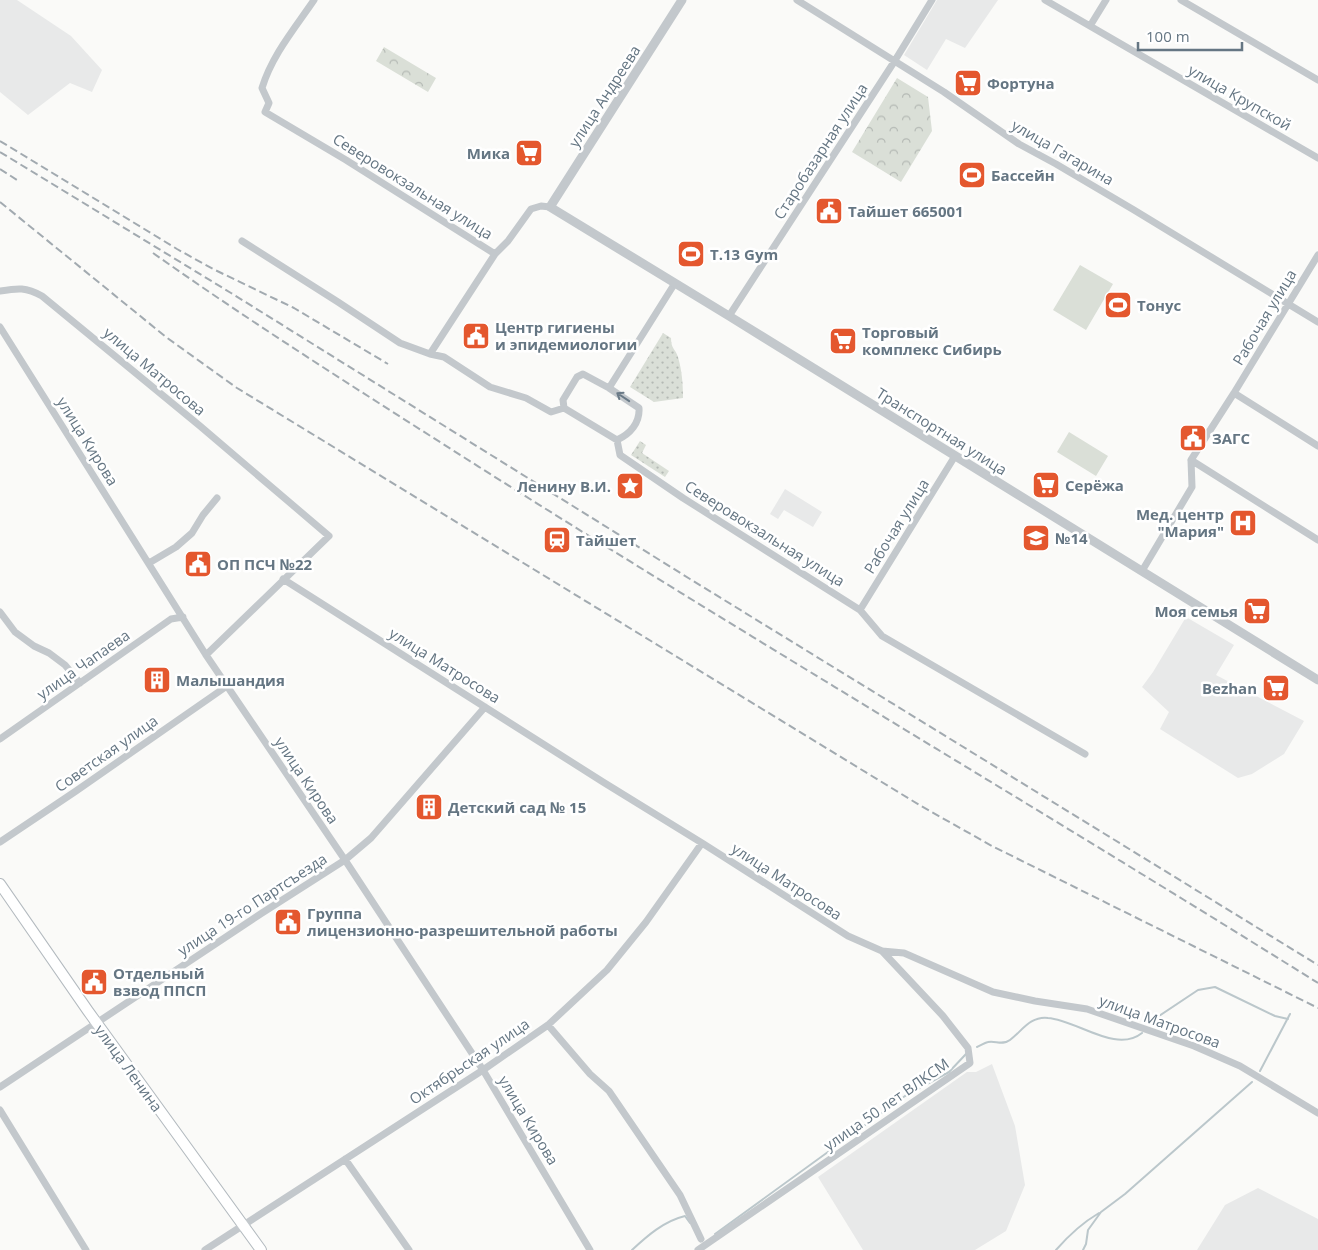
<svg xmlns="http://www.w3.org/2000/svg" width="1318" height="1250" font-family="'Open Sans',sans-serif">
<defs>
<pattern id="grass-dots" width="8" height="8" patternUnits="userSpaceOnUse" patternTransform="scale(1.25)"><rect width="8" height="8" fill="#dadfd7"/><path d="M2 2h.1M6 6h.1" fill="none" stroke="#b4b9b4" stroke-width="1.8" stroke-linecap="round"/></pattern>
<pattern id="park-crowns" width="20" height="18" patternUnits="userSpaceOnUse" patternTransform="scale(1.25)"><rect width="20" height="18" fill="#dadfd7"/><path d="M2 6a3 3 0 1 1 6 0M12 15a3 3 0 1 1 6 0" fill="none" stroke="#b4b9b4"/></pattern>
</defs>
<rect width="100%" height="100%" fill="#fafaf8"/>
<path fill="#e8e9e9" d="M0 0H17L71 36 102 70 92 92 70 83 28 115 0 92Z
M937 0H998L965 48 946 39 927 70 904 55Z
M785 489 822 512 813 527 784 510 778 519 770 514Z
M1186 617 1234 645 1216 675 1304 721 1284 754 1252 774 1238 778 1160 729 1169 712 1142 687 1153 672Z
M992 1064 1015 1126 1025 1185 1006 1231 975 1250H863L818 1177 967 1072H976Z
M1258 1188 1318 1219V1250H1197L1225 1205Z"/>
<path fill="url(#grass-dots)" d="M663 333 671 338C671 349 675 348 678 357 682 371 683 384 683 398L654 402 630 387Z
M640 441 646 445 642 453 669 471 665 477 631 455Z"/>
<path fill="url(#park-crowns)" d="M384 47 436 78 428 92 376 61Z
M897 78 928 97 932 131 901 182 852 152Z"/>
<path fill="#dadfd7" d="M1080 265 1113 284 1086 330 1053 310Z
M1069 432 1108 456 1096 476 1057 452Z"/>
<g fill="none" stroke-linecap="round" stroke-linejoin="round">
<path stroke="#bbc7cb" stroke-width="2" d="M1150 1022 1198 990 1215 987 1275 1016 1288 1019
M977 1047C980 1046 984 1043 988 1042 995 1040 1002 1046 1010 1040 1022 1031 1030 1016 1048 1018 1077 1020 1116 1054 1142 1033
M1260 1071 1290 1014
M715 1234 905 1096 949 1072 966 1054
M632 1250C647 1236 664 1221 685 1216L690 1223
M1056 1250C1069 1235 1082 1223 1099 1213
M1083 1250 1086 1244 1088 1230 1101 1212 1125 1194 1252 1082"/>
<g stroke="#b3babf" stroke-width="12">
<path id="secondary" d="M0 884 88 1011 261 1250"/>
</g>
<path stroke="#c3c8cc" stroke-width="7" d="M314 0C295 28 272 55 262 88L269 103 265 112 346 160 495 254 430 354 444 357 490 387 526 398 551 412 564 408 617 440 620 455 683 498 860 610 882 636 1085 754
M797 0 944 92 1019 144 1056 164 1134 210 1318 322
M1045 0 1318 158
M1181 0 1318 80
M1090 26 1106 0
M242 241 338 302 400 343 430 354
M495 254 508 241 531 209 541 206 550 207
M0 291C18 288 26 287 42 296L200 426 329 536 206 655
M729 316 894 62 932 0
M0 327 206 655 345 860 483 1070 590 1250
M609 388 675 283
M1234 393 1318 255
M564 408 563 400 577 377 583 374 609 388 639 408C640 423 630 434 617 440
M1191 460 1318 540
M149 563 176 547 192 533 203 515 217 498
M1142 571 1192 487 1191 460 1234 393 1318 446
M283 579 603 782 702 843 848 936 882 951 904 953 993 992 1035 1001 1087 1009 1194 1046 1240 1066 1318 1113
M860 610 955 456
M0 612 15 632 34 646 49 653 65 665 80 683
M0 739 171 619 183 617
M0 842 76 791 227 686
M548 1025 590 1074 609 1091 680 1195 701 1239
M0 1087 262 913 345 860 371 838 485 707
M0 1110 86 1250
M345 1159 409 1250
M205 1250 483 1070 548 1025 607 970 646 922 702 843
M698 1250 970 1063 968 1048 943 1016 882 951"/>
<path stroke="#c3c8cc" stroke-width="9" d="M682 0 550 207 729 316 1318 680"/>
<use href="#secondary" stroke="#fff" stroke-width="10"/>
<path stroke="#a2aab0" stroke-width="2" stroke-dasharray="8 4" stroke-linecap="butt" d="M0 141 177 249 213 269 294 308 388 364
M0 152 231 293 690 579 1318 965
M0 169 17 180
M0 202 166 337 237 388 921 806 992 846 1318 1008
M153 253C255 325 360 391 465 458 747 637 1035 806 1318 983"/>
</g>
<defs><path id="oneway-shaft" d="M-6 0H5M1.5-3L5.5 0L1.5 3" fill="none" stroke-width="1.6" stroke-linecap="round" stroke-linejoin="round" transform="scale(1.25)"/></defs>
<use stroke="#6a7a87" href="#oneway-shaft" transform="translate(623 397) rotate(-146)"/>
<defs>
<g id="supermarket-square" transform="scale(1.4375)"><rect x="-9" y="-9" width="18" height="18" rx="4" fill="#e4572e" stroke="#fff"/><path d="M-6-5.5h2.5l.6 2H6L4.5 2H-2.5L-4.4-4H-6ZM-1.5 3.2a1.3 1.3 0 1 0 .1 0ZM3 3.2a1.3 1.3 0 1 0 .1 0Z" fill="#fff"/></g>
<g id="stadium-square" transform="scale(1.4375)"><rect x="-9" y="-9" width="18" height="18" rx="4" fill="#e4572e" stroke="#fff"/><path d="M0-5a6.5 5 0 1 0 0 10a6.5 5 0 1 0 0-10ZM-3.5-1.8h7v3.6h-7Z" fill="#fff"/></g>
<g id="civic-square" transform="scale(1.4375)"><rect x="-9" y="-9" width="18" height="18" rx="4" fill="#e4572e" stroke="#fff"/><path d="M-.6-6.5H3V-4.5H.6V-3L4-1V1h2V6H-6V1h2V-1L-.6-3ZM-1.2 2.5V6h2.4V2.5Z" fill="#fff"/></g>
<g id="sight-square" transform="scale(1.4375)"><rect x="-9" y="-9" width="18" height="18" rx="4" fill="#e4572e" stroke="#fff"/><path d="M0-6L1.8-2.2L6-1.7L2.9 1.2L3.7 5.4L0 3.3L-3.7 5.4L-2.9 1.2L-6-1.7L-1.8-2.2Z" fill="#fff"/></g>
<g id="hospital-square" transform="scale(1.4375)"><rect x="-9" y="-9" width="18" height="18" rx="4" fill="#e4572e" stroke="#fff"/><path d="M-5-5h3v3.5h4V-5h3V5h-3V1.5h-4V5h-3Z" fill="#fff"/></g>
<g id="school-square" transform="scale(1.4375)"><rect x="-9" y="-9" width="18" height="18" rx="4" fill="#e4572e" stroke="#fff"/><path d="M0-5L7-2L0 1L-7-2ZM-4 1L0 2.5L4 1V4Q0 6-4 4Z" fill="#fff"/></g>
<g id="station-square" transform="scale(1.4375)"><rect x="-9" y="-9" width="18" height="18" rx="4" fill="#e4572e" stroke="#fff"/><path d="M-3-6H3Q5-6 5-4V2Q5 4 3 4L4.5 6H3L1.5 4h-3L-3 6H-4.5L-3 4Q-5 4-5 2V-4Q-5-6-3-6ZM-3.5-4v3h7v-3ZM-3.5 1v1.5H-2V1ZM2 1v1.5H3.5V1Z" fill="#fff"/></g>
<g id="building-square" transform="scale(1.4375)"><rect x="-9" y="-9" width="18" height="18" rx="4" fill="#e4572e" stroke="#fff"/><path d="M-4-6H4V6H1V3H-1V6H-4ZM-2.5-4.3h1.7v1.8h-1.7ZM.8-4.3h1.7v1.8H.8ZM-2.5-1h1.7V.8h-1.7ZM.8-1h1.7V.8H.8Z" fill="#fff"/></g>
</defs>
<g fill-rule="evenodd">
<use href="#supermarket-square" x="968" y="83"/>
<use href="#supermarket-square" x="529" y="153"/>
<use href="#stadium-square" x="972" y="175"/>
<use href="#civic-square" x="829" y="211"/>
<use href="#stadium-square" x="691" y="254"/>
<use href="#stadium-square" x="1118" y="305"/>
<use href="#civic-square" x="476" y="336"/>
<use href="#supermarket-square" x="843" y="341"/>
<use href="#civic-square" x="1193" y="438"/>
<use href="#supermarket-square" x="1046" y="485"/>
<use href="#sight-square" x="630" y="486"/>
<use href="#hospital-square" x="1243" y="523"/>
<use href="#school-square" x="1036" y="538"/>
<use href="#station-square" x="557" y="540"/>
<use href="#civic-square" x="198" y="564"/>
<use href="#supermarket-square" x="1257" y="611"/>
<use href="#building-square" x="157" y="680"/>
<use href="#supermarket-square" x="1276" y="688"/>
<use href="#building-square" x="429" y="807"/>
<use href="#civic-square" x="288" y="922"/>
<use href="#civic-square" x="94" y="982"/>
</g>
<g text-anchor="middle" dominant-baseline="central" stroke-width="5" stroke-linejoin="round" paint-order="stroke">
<g font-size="15" font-weight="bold" fill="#657683" stroke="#fff" text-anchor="start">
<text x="987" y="83">Фортуна</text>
<text x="510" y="153" text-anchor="end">Мика</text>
<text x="991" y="175">Бассейн</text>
<text x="848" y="211">Тайшет 665001</text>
<text x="710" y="254">T.13 Gym</text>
<text x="1137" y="305">Тонус</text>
<text x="495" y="327">Центр гигиены<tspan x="495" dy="17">и эпидемиологии</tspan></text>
<text x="862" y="332">Торговый<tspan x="862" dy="17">комплекс Сибирь</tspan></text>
<text x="1212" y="438">ЗАГС</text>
<text x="1065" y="485">Серёжа</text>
<text x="611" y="486" text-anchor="end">Ленину В.И.</text>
<text x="1224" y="514" text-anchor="end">Мед. центр<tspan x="1224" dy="17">"Мария"</tspan></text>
<text x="1055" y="538">№14</text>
<text x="576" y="540">Тайшет</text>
<text x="217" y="564">ОП ПСЧ №22</text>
<text x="1238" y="611" text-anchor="end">Моя семья</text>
<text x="176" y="680">Малышандия</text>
<text x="1257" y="688" text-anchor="end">Bezhan</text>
<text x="448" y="807">Детский сад № 15</text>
<text x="307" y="913">Группа<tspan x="307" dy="17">лицензионно-разрешительной работы</tspan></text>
<text x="113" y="973">Отдельный<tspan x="113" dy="17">взвод ППСП</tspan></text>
</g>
<g font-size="15" fill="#657683" stroke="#fff">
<text transform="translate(604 96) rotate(-57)">улица Андреева</text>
<text transform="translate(1240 97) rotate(30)">улица Крупской</text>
<text transform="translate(820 151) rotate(-57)">Старобазарная улица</text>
<text transform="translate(1063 152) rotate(30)">улица Гагарина</text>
<text transform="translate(413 186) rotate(32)">Северовокзальная улица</text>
<text transform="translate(1264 317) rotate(-59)">Рабочая улица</text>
<text transform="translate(155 371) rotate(40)">улица Матросова</text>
<text transform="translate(942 431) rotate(32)">Транспортная улица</text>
<text transform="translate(88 441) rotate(58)">улица Кирова</text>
<text transform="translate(896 526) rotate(-58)">Рабочая улица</text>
<text transform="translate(765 533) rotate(32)">Северовокзальная улица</text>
<text transform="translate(83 664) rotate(-35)">улица Чапаева</text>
<text transform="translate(445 665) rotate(32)">улица Матросова</text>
<text transform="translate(106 753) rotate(-35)">Советская улица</text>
<text transform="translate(307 780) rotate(56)">улица Кирова</text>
<text transform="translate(787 881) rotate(33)">улица Матросова</text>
<text transform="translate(252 904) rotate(-33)">улица 19-го Партсъезда</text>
<text transform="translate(1160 1021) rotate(20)">улица Матросова</text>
<text transform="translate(469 1061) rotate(-34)">Октябрьская улица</text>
<text transform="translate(129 1068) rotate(54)">улица Ленина</text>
<text transform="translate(886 1104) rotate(-35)">улица 50 лет ВЛКСМ</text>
<text transform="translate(529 1120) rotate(59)">улица Кирова</text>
</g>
</g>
<path d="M1138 42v8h104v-8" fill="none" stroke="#657683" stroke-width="2.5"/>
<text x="1146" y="42" font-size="15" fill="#657683" stroke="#ffffff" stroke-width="4" paint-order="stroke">100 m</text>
</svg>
